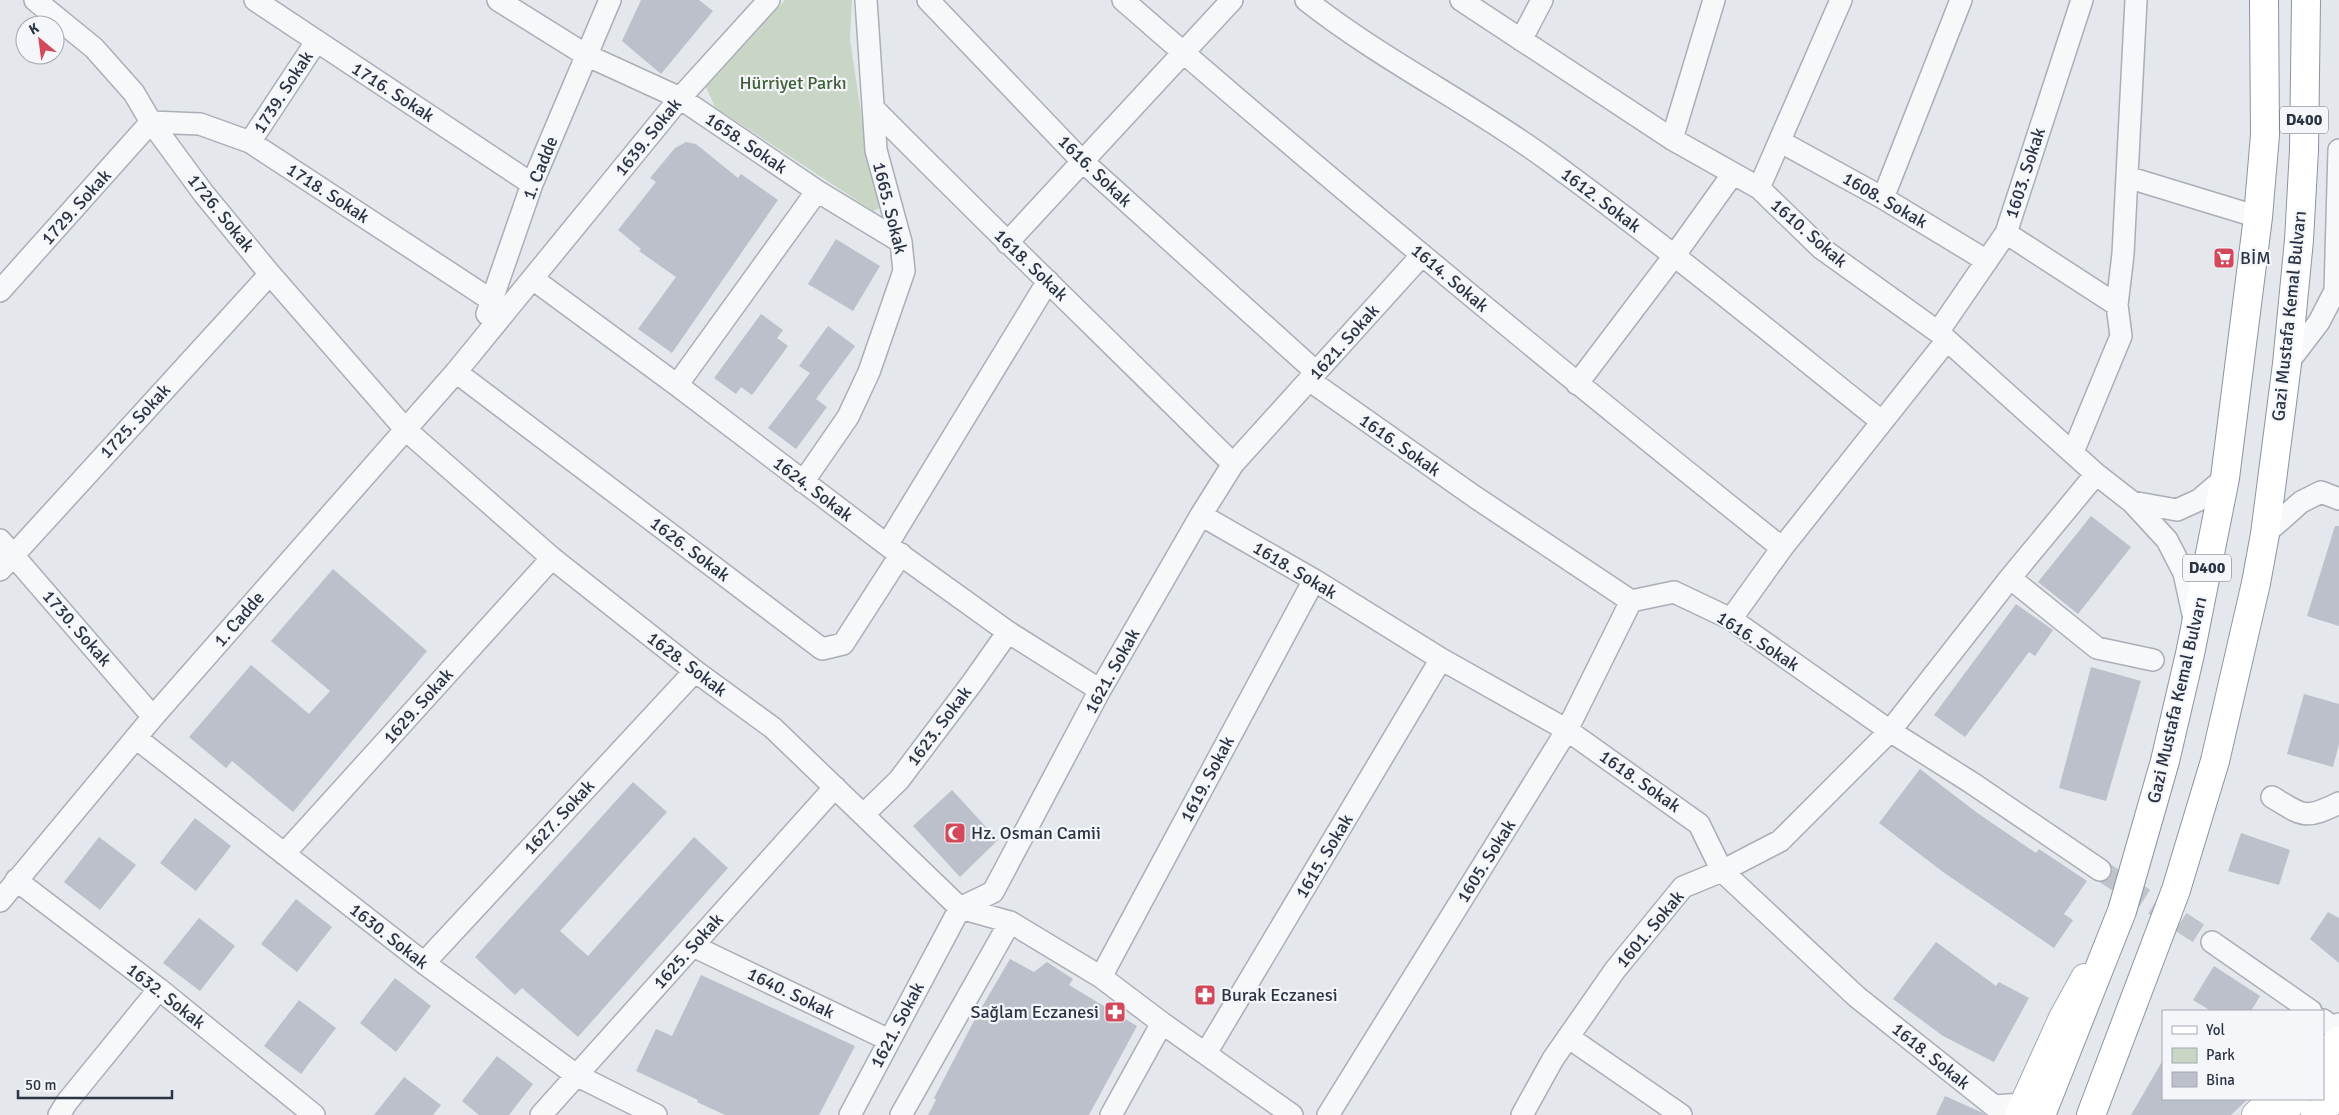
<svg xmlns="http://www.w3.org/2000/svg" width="2339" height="1115" font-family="Signika,sans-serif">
<rect width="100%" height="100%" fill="#e4e7ec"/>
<path fill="#c9d6c5" d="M785 0H852L850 39 863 127 882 207 873 211 715 107 706 87Z"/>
<path fill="#bbc0ca" d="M641 0H699L713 11 661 74 622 41Z
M686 142 696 144 738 178 741 174 778 200 672 353 638 329 676 277 639 251 641 249 618 230 656 182 650 178 675 148Z
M836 239 880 266 853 311 808 284Z
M761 314 783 330 777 338 788 346 752 395 741 387 736 394 714 378Z
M828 326 855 346 816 399 827 407 796 449 768 428 810 373 799 366Z
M2091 516 2131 547 2078 614 2038 582Z
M2335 526H2339V626L2307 616Z
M333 569 427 651 293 812 232 761 226 768 189 737 251 665 309 714 330 691 271 641Z
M2016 604 2053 630 2035 656 2029 652 1965 737 1934 715Z
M2091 667 2141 681 2106 801 2059 788Z
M2304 694 2339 704V744L2333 767 2287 754Z
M1920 769 1976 812 2036 853 2039 849 2087 881 2064 914 2073 920 2054 948 1943 872 1879 823Z
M633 782 667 812 560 931 588 956 694 837 728 868 578 1037 522 988 515 995 475 957Z
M952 790 998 840 960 877 913 826Z
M195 818 231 846 196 891 160 863Z
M2241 833 2290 850 2279 885 2228 871Z
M99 837 136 865 100 910 64 882Z
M296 899 332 927 297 972 261 944Z
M2328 912 2339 918V963L2310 939Z
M199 918 235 946 200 991 163 963Z
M1936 942 1996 986 1999 982 2029 998 1994 1062 1943 1036 1893 999Z
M1010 959 1034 972 1047 962 1073 979 1069 985 1137 1026 1089 1115H928L936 1100 934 1098 976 1017Z
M2214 966 2260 996 2251 1011H2211L2193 1000Z
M701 975 855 1046 819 1115H725L697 1102 698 1100 636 1071 656 1029 672 1036Z
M395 978 431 1006 396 1052 360 1023Z
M299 1000 336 1028 301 1074 264 1046Z
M497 1056 533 1084 509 1115H479L462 1101Z
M2163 1060V1099H2248L2231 1115H2131Z
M404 1077 441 1105 433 1115H374Z
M1945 1096 1983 1113 1985 1115H1936Z"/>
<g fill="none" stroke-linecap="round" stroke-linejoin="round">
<path stroke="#bfc3cb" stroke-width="21" stroke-dasharray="21 11" stroke-linecap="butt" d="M2100 870 2212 942"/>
<g stroke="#a9aeb7" stroke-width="24">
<path id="street" d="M35 0 94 48 134 93 151 122 204 194 270 274 406 430 552 558 695 671 773 728 960 908 1010 922 1101 977 1162 1023 1292 1115
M255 0 532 184
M498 0 586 55 680 98 817 191 901 242
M928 0 1081 160 1316 372
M1123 0C1338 188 1559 370 1782 548
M1306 0C1382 60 1470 103 1548 160 1662 243 1771 333 1881 421
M1461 0 1672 139 1759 188 1821 248 1938 332 2096 474 2132 502 2167 540 2184 573 2194 619
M1521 40 1542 0
M873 108C992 228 1113 345 1233 464
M1672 139 1714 0
M250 142 316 42
M1781 142 1883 198 1987 261
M2127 177 2258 217
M1759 188 1841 0
M1883 198 1961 0
M2006 233 2117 305
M1007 243 1232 0
M533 279 677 385 887 545 1008 632 1100 690
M0 291 151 122 200 124 250 142 491 300
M487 314 532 184 610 0
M1938 332 2006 233 2082 0
M2287 364 2319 322 2335 291 2339 150
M456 372 822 649 843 644 901 554
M1309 380 1475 497 1631 601 1674 592 1731 619 1890 731 1972 783 2100 870
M1577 384 1674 256 1732 175
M677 385 817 191
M2073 452 2121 336 2117 305 2123 254 2136 0
M803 482 848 417 869 372 904 271 901 242 876 150 866 0
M2132 502 2177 510 2199 500 2225 478
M1201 515 1314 580 1441 659 1567 730 1699 824 1722 871 1857 997 1994 1106 2023 1104
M2265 534 2301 502 2321 492 2339 499
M0 540 153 717
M887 545 1048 281
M0 570 270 274
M2010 578 2097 648 2153 660
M1731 619 1782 548 1947 340
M136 738 424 963 576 1075 656 1115
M2272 797C2303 816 2305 820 2339 803
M863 815 899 780 972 683 1008 632
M284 854 552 558
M16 880 159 989 314 1115
M0 901 153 717 456 372 680 98 769 0
M2212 942 2311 1011
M693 946 889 1040
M424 963 695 671
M1101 977 1314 580
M2323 1020 2334 1028 2339 1024
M1568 1037 1681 1115
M1206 1053 1441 659
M59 1115 67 1102 159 989
M541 1115 835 787
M850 1115 960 908 993 892 1100 690 1201 515 1233 464 1422 255
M901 1115 1010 922
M1111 1115 1162 1023
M1328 1115 1567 730 1631 601
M1522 1115 1553 1059 1615 970 1683 887 1722 871 1780 841 1890 731 2010 578 2096 474"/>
</g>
<g stroke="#a9aeb7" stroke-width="30">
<path id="secondary" d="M2323 1055 2339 1041
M2256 1115 2274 1099
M2315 1115 2339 1096"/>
</g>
<g stroke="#a3abb8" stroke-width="30">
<path id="primary" d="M2323 1077 2339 1064
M2019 1115 2063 1018 2085 978
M2278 1115 2296 1099"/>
</g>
<g stroke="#8b94a3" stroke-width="30">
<path id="highway" d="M2041 1115 2122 911 2165 761 2190 654 2225 478 2258 217 2265 135 2264 0
M2091 1115 2176 890 2215 761 2256 583 2265 534 2287 364 2299 240 2304 150 2306 0"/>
</g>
<use href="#street" stroke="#f7f8fa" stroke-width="21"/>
<use href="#secondary" stroke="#fff" stroke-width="28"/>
<use href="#primary" stroke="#fff" stroke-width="28"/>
<use href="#highway" stroke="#fff" stroke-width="28"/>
</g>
<defs>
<g id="supermarket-square" transform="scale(1.125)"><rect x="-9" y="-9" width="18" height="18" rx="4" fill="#d1495b" stroke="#f4f6f9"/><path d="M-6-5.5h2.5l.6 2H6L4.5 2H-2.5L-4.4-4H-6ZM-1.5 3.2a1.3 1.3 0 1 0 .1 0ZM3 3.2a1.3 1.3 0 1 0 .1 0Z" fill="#fff"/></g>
<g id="mosque-square" transform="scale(1.125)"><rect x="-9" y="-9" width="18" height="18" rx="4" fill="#d1495b" stroke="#f4f6f9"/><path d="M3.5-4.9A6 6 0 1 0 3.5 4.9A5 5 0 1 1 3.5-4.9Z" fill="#fff"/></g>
<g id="pharmacy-square" transform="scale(1.125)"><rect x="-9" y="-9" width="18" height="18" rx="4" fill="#d1495b" stroke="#f4f6f9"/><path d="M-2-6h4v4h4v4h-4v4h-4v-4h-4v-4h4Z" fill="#fff"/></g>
</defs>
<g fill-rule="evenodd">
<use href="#supermarket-square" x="2224" y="258"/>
<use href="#mosque-square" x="955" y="833"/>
<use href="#pharmacy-square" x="1205" y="995"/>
<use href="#pharmacy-square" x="1115" y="1012"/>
</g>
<g text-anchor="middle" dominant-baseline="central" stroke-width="4.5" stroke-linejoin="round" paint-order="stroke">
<g fill="#f4f6f9" stroke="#676e7b" stroke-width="1">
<rect x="2280" y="106.5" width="48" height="27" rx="4"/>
<rect x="2183" y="554.5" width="48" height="27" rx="4"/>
</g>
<g font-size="16" font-weight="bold" fill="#2b3445">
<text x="2304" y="120">D400</text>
<text x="2207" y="568">D400</text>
</g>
<g font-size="18" fill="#3f6138" stroke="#f4f6f9">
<text x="793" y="83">Hürriyet Parkı</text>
</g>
<g font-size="18" fill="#2b3445" stroke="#f4f6f9">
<text transform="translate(283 92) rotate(-57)">1739. Sokak</text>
<text transform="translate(393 92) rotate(33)">1716. Sokak</text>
<text transform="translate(648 137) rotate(-51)">1639. Sokak</text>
<text transform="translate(746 143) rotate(34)">1658. Sokak</text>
<text transform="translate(540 168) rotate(-68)">1. Cadde</text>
<text transform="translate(1095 171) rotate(44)">1616. Sokak</text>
<text transform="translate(2025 173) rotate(-72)">1603. Sokak</text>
<text transform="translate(328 193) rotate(33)">1718. Sokak</text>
<text transform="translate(1601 200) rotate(37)">1612. Sokak</text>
<text transform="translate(1885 200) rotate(30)">1608. Sokak</text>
<text transform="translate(76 207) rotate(-48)">1729. Sokak</text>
<text transform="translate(890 208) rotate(76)">1665. Sokak</text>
<text transform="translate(221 213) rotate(51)">1726. Sokak</text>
<text transform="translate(1809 233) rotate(41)">1610. Sokak</text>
<text transform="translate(1031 265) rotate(44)">1618. Sokak</text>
<text transform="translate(1450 278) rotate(40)">1614. Sokak</text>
<text transform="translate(2289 316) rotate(-84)">Gazi Mustafa Kemal Bulvarı</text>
<text transform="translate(1344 342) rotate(-48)">1621. Sokak</text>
<text transform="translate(135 421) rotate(-47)">1725. Sokak</text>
<text transform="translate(1400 445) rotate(35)">1616. Sokak</text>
<text transform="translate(813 489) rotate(37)">1624. Sokak</text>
<text transform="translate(690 549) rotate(37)">1626. Sokak</text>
<text transform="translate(1295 570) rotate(31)">1618. Sokak</text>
<text transform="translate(239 619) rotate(-49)">1. Cadde</text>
<text transform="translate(77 628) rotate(49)">1730. Sokak</text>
<text transform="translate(1758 641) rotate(33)">1616. Sokak</text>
<text transform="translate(687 664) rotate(37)">1628. Sokak</text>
<text transform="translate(1112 671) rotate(-61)">1621. Sokak</text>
<text transform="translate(2177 700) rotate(-77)">Gazi Mustafa Kemal Bulvarı</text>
<text transform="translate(418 706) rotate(-48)">1629. Sokak</text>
<text transform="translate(939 726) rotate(-53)">1623. Sokak</text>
<text transform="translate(1207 779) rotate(-62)">1619. Sokak</text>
<text transform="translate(1640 781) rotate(35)">1618. Sokak</text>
<text transform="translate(559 817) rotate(-47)">1627. Sokak</text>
<text transform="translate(1324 856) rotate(-59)">1615. Sokak</text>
<text transform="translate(1486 861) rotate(-58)">1605. Sokak</text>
<text transform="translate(1650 929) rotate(-50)">1601. Sokak</text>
<text transform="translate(389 936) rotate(38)">1630. Sokak</text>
<text transform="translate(688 951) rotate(-48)">1625. Sokak</text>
<text transform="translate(791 993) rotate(26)">1640. Sokak</text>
<text transform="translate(166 996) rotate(38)">1632. Sokak</text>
<text transform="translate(897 1025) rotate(-62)">1621. Sokak</text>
<text transform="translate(1931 1056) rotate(39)">1618. Sokak</text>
</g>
<g font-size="18" fill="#2b3445" stroke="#f4f6f9" text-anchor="start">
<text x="2240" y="258">BİM</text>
<text x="971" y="833">Hz. Osman Camii</text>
<text x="1221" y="995">Burak Eczanesi</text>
<text x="1099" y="1012" text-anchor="end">Sağlam Eczanesi</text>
</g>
</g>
<rect x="2162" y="1010" width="162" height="90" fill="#f4f6f9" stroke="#a4a8b1"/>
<rect x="2172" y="1026" width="25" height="8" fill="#ffffff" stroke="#a4a8b1"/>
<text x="2206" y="1035" font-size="15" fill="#2b3445">Yol</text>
<rect x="2172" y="1048" width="25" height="15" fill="#c9d6c5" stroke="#a4a8b1"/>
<text x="2206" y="1060" font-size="15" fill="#2b3445">Park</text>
<rect x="2172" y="1072" width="25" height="15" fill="#bbc0ca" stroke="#a4a8b1"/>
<text x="2206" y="1085" font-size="15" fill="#2b3445">Bina</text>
<g transform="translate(40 40) rotate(331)"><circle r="24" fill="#f4f6f9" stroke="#a4a8b1"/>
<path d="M0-4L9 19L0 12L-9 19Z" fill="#d1495b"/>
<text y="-8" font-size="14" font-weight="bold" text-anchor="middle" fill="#2b3445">K</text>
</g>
<path d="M18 1090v8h154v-8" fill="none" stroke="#2b3445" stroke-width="2.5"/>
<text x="25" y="1090" font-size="15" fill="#2b3445" stroke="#f4f6f9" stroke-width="4" paint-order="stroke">50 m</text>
</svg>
